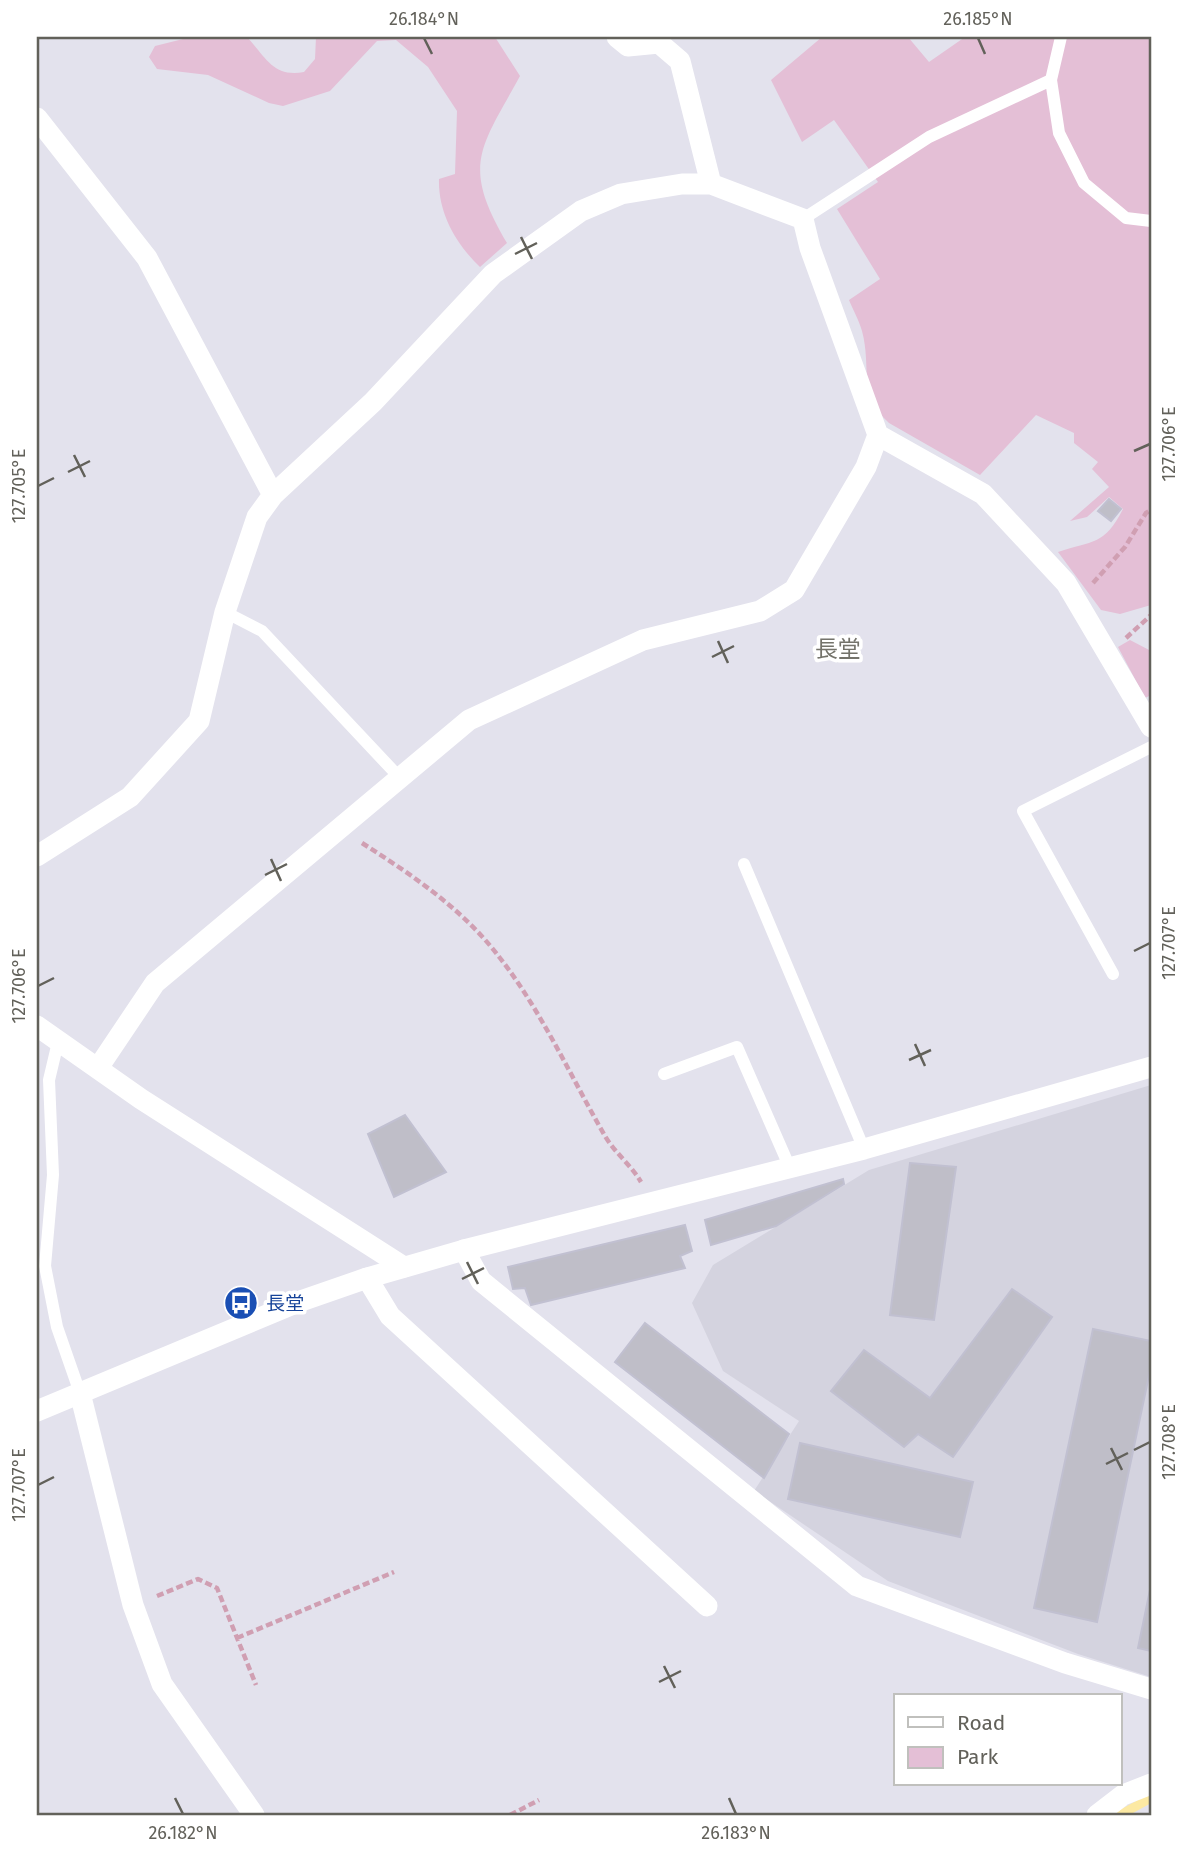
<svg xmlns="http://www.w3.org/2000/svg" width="1188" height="1852" font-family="'Fira Sans','Noto Sans JP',sans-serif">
<rect width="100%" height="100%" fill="#e3e2ed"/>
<path fill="#d4d3df" d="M1151 1085V1677L1078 1654 888 1581 754 1491 799 1421 723 1371 692 1303 713 1265 869 1170Z"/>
<path fill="#e4bfd6" d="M191 37H247C265 56 273 78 304 72L315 59 316 37H495L520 76C480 149 461 165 507 243L480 267C456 244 438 213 439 179L455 174 457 111 428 67 396 40 377 41 330 91 283 106 269 103 208 75 157 69 149 57 155 46Z
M822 37H908L929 62 965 37H1151V605L1120 614 1101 610 1058 552C1093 540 1104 546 1123 509L1109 497 1087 517 1070 521 1109 487 1092 469 1098 462 1074 443V433L1036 415 980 475 889 423C857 394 872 368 862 331 859 320 853 310 849 300L880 279 837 209 878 182 834 120 802 142 771 80Z
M1130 640 1151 651V695L1145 698 1118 647Z"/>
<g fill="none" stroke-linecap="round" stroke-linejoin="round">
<path stroke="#fce9a3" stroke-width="9" d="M1120 1815 1151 1798"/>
</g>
<path fill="#bfbec8" stroke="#c1c0d1" stroke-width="2" d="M1109 499 1121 509 1111 521 1098 511Z
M405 1115 446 1172 394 1197 368 1134Z
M910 1163 956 1167 934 1320 890 1315Z
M843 1179 844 1184 776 1226 711 1245 705 1220Z
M685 1225 692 1251 680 1256 685 1268 531 1305 525 1288 513 1289 508 1267Z
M1012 1289 1052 1317 953 1457 918 1434 904 1447 831 1391 864 1350 930 1398Z
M645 1323 789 1434 764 1478 615 1362Z
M1093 1329 1151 1341V1366L1097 1622 1034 1608Z
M800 1443 973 1482 960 1537 788 1499Z
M1151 1585V1651L1138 1648Z"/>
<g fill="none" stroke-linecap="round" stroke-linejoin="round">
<path stroke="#d09fb2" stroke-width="4.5" stroke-dasharray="7 3.5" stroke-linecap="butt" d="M1093 583 1125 547 1146 513 1151 510
M1126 638 1151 615
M362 843C412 875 463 909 500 958 542 1012 571 1077 605 1136 615 1153 631 1165 641 1182
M157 1596 198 1579 217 1588 256 1685
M237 1638 394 1572
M510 1815 539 1800"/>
<path stroke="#fff" stroke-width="12" d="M1051 80 1059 133 1084 183 1126 218 1151 221
M803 219 929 137 1051 80 1061 37
M225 612 262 631 400 778
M744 864 864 1149
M1113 974 1023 811 1151 747
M58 1042 49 1080 53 1175 45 1266 57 1327 80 1393
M664 1074 737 1047 790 1168"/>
<path stroke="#fff" stroke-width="21" d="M617 37 628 46 659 43 680 61 711 184
M37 118 147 258 273 495
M878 435 983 494 1066 583 1151 727
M37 856 130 797 199 721 225 612 257 517 273 495 373 402 493 274 581 211 621 194 682 184H711L803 219 810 248 878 435 866 467 794 590 760 611 643 640 469 720 155 983 98 1068
M37 1026 141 1099 404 1267
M464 1250 481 1281 857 1586 1065 1663 1151 1689
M367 1278 390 1316 707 1606
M80 1393 133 1605 162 1684 254 1815
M1097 1815 1123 1795 1151 1784"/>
<path stroke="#fff" stroke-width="21" d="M37 1411 298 1302 367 1278 464 1250 864 1149 1151 1067"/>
</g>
<path fill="none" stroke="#62615a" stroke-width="2.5" d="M424 38 432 54M978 38 985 54M521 237 532 259M515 254 537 243M1134 451 1150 444M74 455 85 477M68 472 90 461M38 486 54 478M718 641 728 663M712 657 734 646M271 859 281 881M265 875 287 864M1134 951 1150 943M38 986 54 978M915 1044 925 1066M909 1060 931 1050M467 1262 478 1284M462 1279 484 1268M1111 1448 1122 1470M1134 1450 1150 1442M1106 1464 1128 1453M38 1485 54 1477M664 1666 675 1688M659 1682 681 1671M175 1798 183 1814M729 1798 736 1814"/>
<defs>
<g id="bus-disc" transform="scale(1.75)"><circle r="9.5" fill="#1a4fb4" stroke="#fff"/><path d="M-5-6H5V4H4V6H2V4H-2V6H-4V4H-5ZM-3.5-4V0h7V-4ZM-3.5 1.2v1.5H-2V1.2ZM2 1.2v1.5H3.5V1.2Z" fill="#fff"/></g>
</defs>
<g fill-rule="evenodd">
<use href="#bus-disc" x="241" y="1303"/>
</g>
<g text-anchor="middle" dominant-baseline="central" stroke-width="7" stroke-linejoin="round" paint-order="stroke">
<g font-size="19" fill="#164399" stroke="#fff" text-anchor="start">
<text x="266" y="1303">長堂</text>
</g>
<g font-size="23" fill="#74736b" stroke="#fff">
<text x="838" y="649">長堂</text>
</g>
</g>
<rect width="1188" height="1852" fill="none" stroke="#ffffff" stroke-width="77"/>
<rect x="894" y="1694" width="228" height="91" fill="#ffffff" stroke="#c0c0bd" stroke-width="2"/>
<rect x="908" y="1717" width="35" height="10" fill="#ffffff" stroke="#c0c0bd" stroke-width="2"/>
<text x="957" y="1730" font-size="21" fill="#62615a">Road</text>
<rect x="908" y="1747" width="35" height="21" fill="#e4bfd6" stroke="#c0c0bd" stroke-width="2"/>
<text x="957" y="1764" font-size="21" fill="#62615a">Park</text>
<rect x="38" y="38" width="1112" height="1776" fill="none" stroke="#62615a" stroke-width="2.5"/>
<g font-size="18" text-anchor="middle" fill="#62615a">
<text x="424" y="25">26.184°N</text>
<text x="978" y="25">26.185°N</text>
<text transform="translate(1169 444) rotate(-90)" y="6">127.706°E</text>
<text transform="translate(19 486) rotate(-90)" y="6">127.705°E</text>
<text transform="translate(1169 943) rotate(-90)" y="6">127.707°E</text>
<text transform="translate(19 986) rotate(-90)" y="6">127.706°E</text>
<text transform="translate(1169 1442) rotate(-90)" y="6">127.708°E</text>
<text transform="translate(19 1485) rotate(-90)" y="6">127.707°E</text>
<text x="183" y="1839">26.182°N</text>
<text x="736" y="1839">26.183°N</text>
</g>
</svg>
